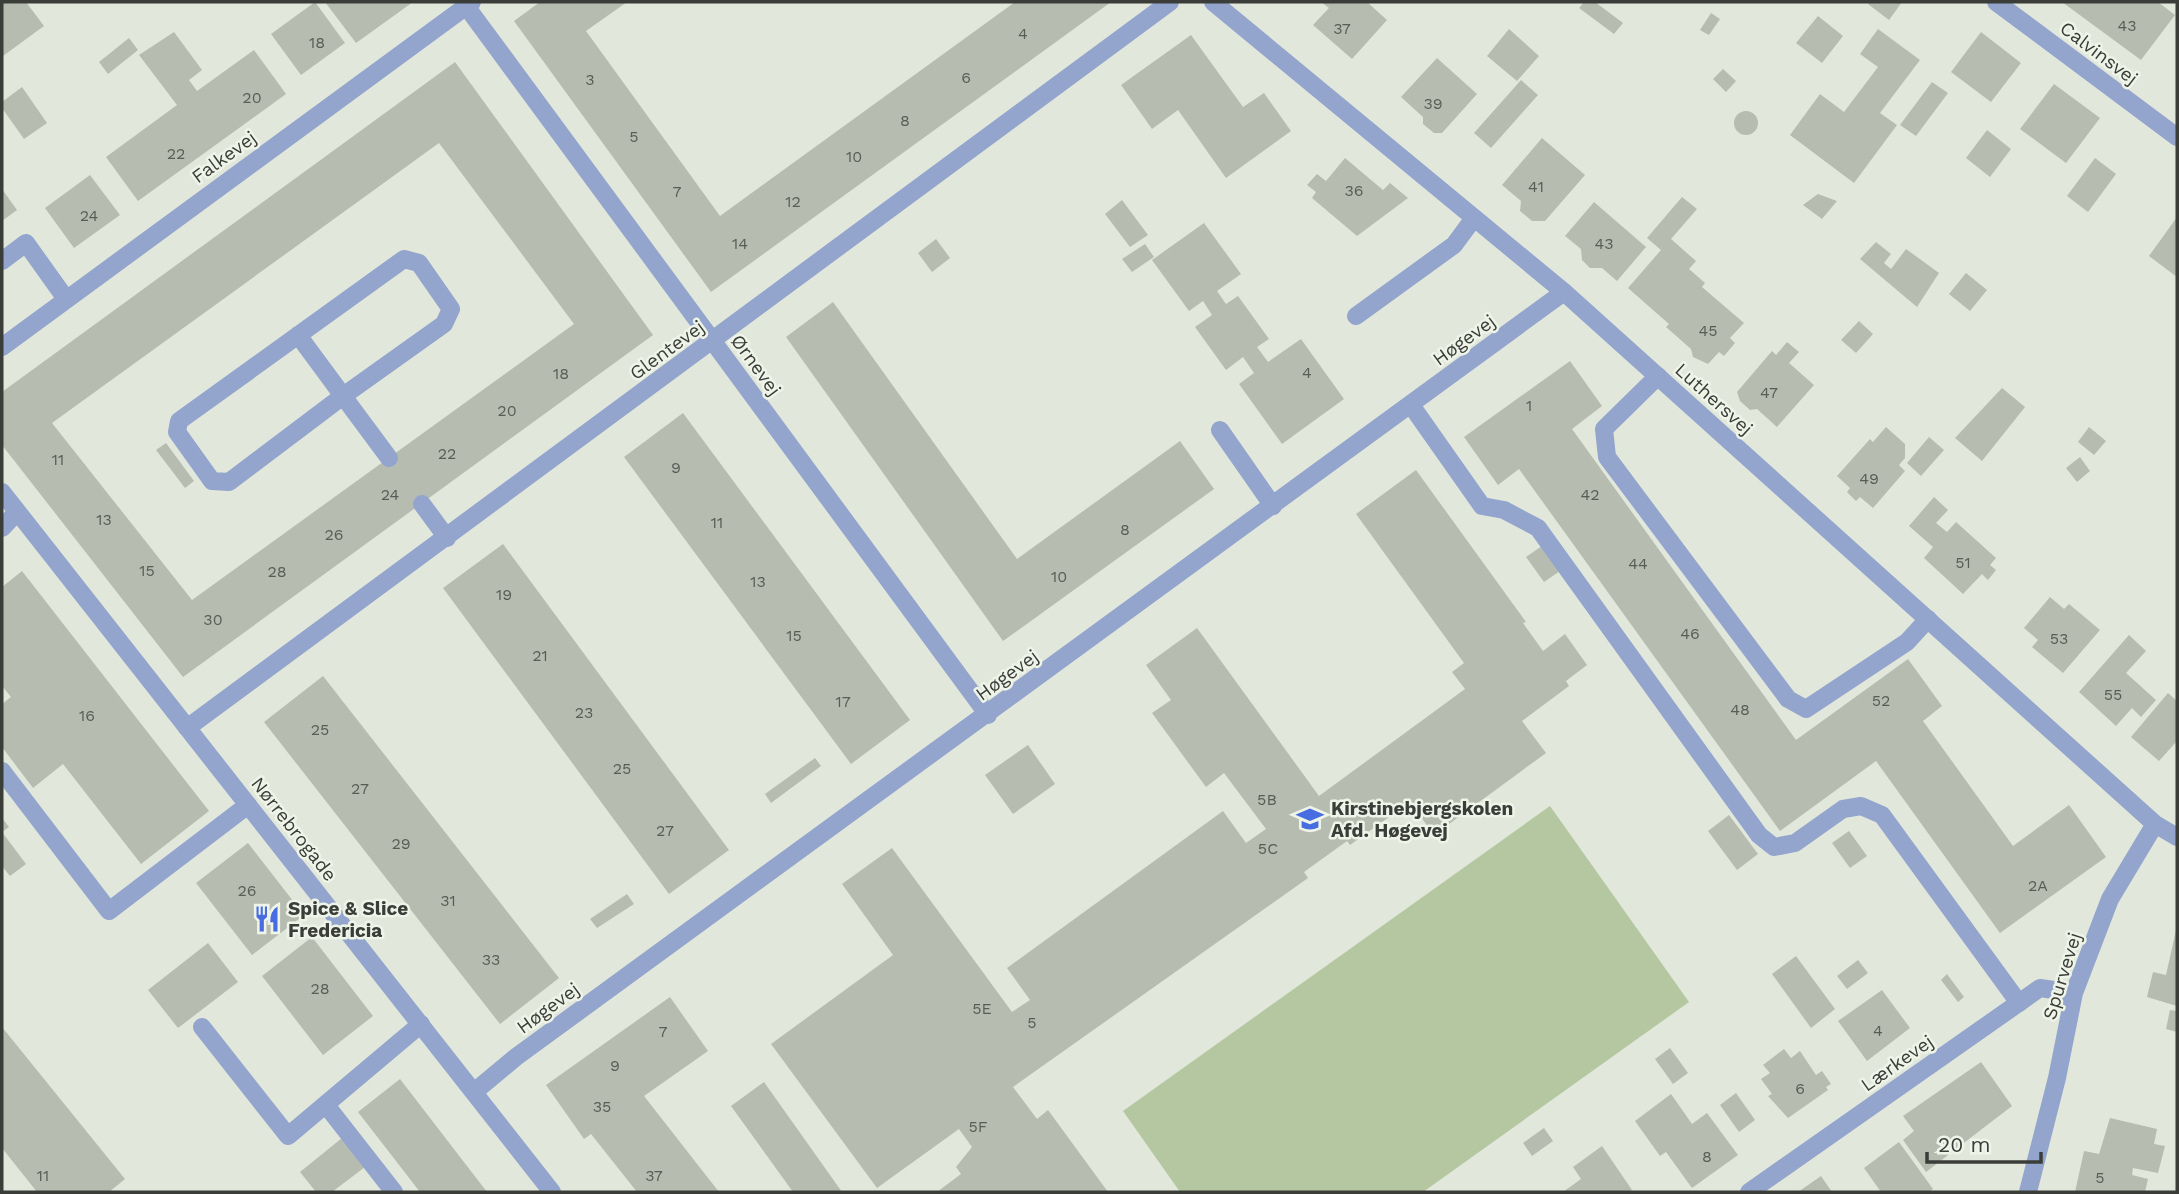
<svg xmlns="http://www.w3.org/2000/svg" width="2179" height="1194" font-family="'Work Sans',sans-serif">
<rect width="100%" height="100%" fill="#e1e7db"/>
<path fill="#b5c7a0" d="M1550 806 1689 1002 1423 1192H1180L1123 1111Z"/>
<path fill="#b7bcb1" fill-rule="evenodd" d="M2 2H26L44 26 3 56Z
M315 2 345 43 301 75 271 34Z
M325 2H413L356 43Z
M540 2H627L586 31 720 216 1015 2H1111L711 292 514 21Z
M1321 2H1367L1387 20 1352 59 1313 25 1329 8Z
M1584 2H1595L1623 23 1614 34 1579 8Z
M1870 2H1902L1889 20 1868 4Z
M2062 2H2158L2175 15 2141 60Z
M1711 13 1720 19 1709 35 1700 30Z
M1818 16 1843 36 1822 63 1796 43Z
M1509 29 1539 56 1517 81 1487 56Z
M1878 29 1920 60 1880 113 1897 125 1854 183 1790 135 1820 94 1844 112 1878 67 1860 54Z
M174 32 202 70 189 80 197 91 254 50 286 94 138 201 106 157 177 105 139 55Z
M1981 32 2021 63 1991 102 1951 72Z
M1191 35 1243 107 1264 93 1291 131 1226 178 1178 110 1152 129 1121 85Z
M129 38 138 50 108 74 99 62Z
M1437 58 1477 94 1442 133H1434L1423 124V117L1401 97Z
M455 62 653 335 183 677 2 445V392ZM439 143 574 324 192 600 52 423Z
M1723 69 1736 81 1726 92 1713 79Z
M1521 80 1538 95 1491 148 1474 133Z
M1932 82 1948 93 1916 136 1900 125Z
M2054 84 2100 118 2066 163 2020 129Z
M22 87 47 123 24 139 2 108V102Z
M1734 123a12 12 0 1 1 24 0a12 12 0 1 1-24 0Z
M1987 130 2011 149 1990 177 1966 158Z
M1542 138 1585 175 1545 221H1532L1520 211 1521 201 1502 185Z
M1345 158 1383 190 1390 183 1408 198 1357 236 1312 198 1316 192 1307 185 1317 174 1326 181Z
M2095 158 2116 174 2088 212 2067 196Z
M90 175 120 215 74 248 45 208Z
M2 189 17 210 2 221Z
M1818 194 1837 201 1822 219 1803 205Z
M1682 197 1697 209 1671 239 1696 261 1689 269 1705 283 1702 287 1744 323 1730 338 1735 343 1724 356 1719 352 1708 364 1693 357 1691 349 1666 327 1669 324 1628 288 1661 250 1647 238Z
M1122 200 1148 235 1130 247 1105 214Z
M1594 202 1646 247 1617 281 1602 268H1590L1582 260 1581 249 1565 236Z
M2177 217V277L2149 256Z
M1204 223 1241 274 1217 291 1226 304 1238 296 1269 339 1257 347 1268 362 1301 339 1344 399 1282 444 1239 384 1254 373 1243 357 1226 370 1195 327 1212 315 1203 301 1189 311 1152 260Z
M936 239 950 258 932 272 918 253Z
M1876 242 1891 254 1884 263 1891 269 1906 249 1939 273 1917 307 1860 259Z
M1145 244 1154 257 1132 272 1122 259Z
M1966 273 1987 290 1970 311 1949 294Z
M833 302 1017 559 1180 441 1214 489 1003 641 786 337Z
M1859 321 1873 334 1856 353 1841 340Z
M1787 342 1799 352 1789 363 1814 385 1777 427 1757 409 1750 410 1740 401 1737 392 1772 351 1776 355Z
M1570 361 1602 406 1572 429 1796 740 1908 659 1942 706 1923 721 2013 846 2069 805 2106 857 2000 933 1876 761 1780 831 1519 469 1498 485 1464 437Z
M2002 388 2025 407 1982 461 1955 438Z
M683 413 910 720 851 764 624 457Z
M1886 427 1905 444V458L1899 465 1905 471 1873 508 1860 497 1856 501 1847 492 1850 488 1837 476 1870 439 1873 442Z
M2089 427 2106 441 2094 455 2078 442Z
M1929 437 1944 450 1921 476 1907 463Z
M166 443 194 481 185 488 156 450Z
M2080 457 2090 471 2077 482 2066 468Z
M1416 470 1526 622 1523 623 1543 651 1565 634 1587 665 1566 681 1569 686 1522 721 1546 753 1434 835 1410 802 1350 845 1347 841 1304 872 1308 878 1013 1087 1037 1119 1048 1110 1108 1192H937L961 1174 956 1167 972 1147 959 1129 877 1188 771 1044 893 955 842 884 892 848 1012 1012 1030 1000 1007 968 1223 811 1246 843 1266 829 1224 773 1206 787 1152 713 1171 700 1146 665 1197 628 1319 796 1465 689 1452 672 1464 663 1356 514Z
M1934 497 1948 510 1936 523 1947 532 1956 522 1996 558 1990 565 1996 570 1988 580 1982 574 1963 594 1924 558 1933 547 1909 526Z
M503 544 729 850 669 894 443 588Z
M1542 546 1560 571 1544 582 1526 557Z
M22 571 209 811 141 864 63 764 33 788 2 747V704L11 697 2 686V587Z
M2050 597 2064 609 2069 604 2100 630 2063 673 2032 647 2038 640 2024 628Z
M2129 635 2146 651 2126 673 2156 700 2141 717 2132 708 2116 726 2079 692Z
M323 676 559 978 500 1024 264 722Z
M2168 693 2177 701V741L2159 761 2131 737Z
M1028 745 1055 784 1013 814 985 775Z
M815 758 821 766 771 803 765 794Z
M1729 815 1758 854 1737 870 1708 831Z
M2 818 9 827 2 832 26 864 10 876 2 866Z
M1849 831 1867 856 1850 868 1832 843Z
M248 843 304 915 252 955 196 883Z
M627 894 634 904 597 928 590 919Z
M2176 930H2177V1006L2147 997 2153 972 2166 975Z
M312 937 373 1016 323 1055 262 976Z
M208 943 238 982 178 1028 148 990Z
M1796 956 1835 1009 1811 1028 1772 974Z
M1858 960 1868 973 1847 989 1837 976Z
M1947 974 1964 997 1958 1002 1941 980Z
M1882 990 1910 1028 1867 1061 1838 1021Z
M670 997 708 1051 644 1096 719 1192H637L591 1134 584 1139 546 1085Z
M2170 1010 2177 1011V1032L2166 1029Z
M2 1027 125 1179 109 1192H37L2 1148Z
M1670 1048 1688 1073 1673 1084 1655 1059Z
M1784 1049 1791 1058 1800 1051 1816 1075 1822 1071 1831 1084 1826 1087 1828 1090 1788 1118 1768 1096 1772 1094 1761 1079 1770 1073 1763 1065Z
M1981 1062 2012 1106 1926 1172 1903 1140 1914 1131 1903 1116Z
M400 1079 487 1192H420L358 1112Z
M764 1082 842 1192H793L731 1106Z
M1736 1093 1755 1120 1739 1132 1720 1105Z
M1671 1094 1692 1124 1707 1113 1738 1155 1692 1188 1666 1152 1660 1156 1635 1121Z
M2110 1118 2157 1129 2154 1144 2165 1146 2158 1173 2133 1168 2132 1175 2148 1179 2145 1192H2075L2084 1151 2099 1154Z
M1544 1128 1553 1141 1532 1156 1523 1143Z
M342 1138 365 1167 332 1192H316L300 1172Z
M1899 1142 1933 1189 1929 1192H1881L1864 1168Z
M1602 1146 1632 1190 1628 1192H1563L1581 1179 1573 1167Z
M1821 1176 1832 1192H1798Z"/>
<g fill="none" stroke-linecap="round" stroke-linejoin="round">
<path stroke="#93a4cd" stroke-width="18" d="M2 261 26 243 66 299
M1356 316 1454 245 1474 218
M298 335 343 396 229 482 212 481 177 432 179 421 404 259 419 263 451 309 444 324 343 396 389 458
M1658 376 1604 429 1607 457 1788 699 1806 709 1907 642 1928 619
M1411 405 1482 506 1504 510 1538 528 1759 835 1774 847 1795 843 1843 809 1861 806 1882 815 2019 1003
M1220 430 1273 506
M422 504 447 538
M2 528 17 512
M2 771 109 911 248 805
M202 1027 288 1136 421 1024
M326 1105 394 1192"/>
<path stroke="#93a4cd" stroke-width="18" d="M1213 2 1564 292 2155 824 2177 837
M1996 2 2177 137
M466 6 988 715
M2 347 472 2
M2 492 552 1192
M187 728 1170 2
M474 1092 516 1057 1564 292
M1749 1192 2040 988 2074 993
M2028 1192 2057 1078 2074 993 2110 899 2155 824"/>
</g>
<defs>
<g id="school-bare" transform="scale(2.1)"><path d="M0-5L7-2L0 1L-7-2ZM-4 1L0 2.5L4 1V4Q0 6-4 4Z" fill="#486de0" stroke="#eef4e8" stroke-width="2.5" paint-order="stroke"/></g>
<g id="restaurant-bare" transform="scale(2.1)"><path d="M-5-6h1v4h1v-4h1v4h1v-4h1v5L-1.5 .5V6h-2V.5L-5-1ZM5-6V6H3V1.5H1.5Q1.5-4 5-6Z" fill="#486de0" stroke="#eef4e8" stroke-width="2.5" paint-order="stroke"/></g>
</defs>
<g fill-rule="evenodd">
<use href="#school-bare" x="1310" y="819"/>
<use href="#restaurant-bare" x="267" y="919"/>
</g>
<g text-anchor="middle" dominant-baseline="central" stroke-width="5" stroke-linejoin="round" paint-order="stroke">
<g font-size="16" fill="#5a5d56">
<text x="2127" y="25">43</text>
<text x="1342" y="28">37</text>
<text x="1023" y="33">4</text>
<text x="317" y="42">18</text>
<text x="966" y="77">6</text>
<text x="590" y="79">3</text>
<text x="252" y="97">20</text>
<text x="1433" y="103">39</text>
<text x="905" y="120">8</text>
<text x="634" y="136">5</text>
<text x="176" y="153">22</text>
<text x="854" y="156">10</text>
<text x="1536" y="186">41</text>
<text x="1354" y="190">36</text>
<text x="677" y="191">7</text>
<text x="793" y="201">12</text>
<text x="89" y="215">24</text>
<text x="740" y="243">14</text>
<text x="1604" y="243">43</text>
<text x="1708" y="330">45</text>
<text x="1307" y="372">4</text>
<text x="561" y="373">18</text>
<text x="1769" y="392">47</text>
<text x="1529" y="405">1</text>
<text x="507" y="410">20</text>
<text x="447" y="453">22</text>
<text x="58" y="459">11</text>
<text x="676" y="467">9</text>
<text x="1869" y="478">49</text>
<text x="390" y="494">24</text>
<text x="1590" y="494">42</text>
<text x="104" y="519">13</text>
<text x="717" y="522">11</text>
<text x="1125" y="529">8</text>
<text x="334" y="534">26</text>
<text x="1963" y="562">51</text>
<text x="1638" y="563">44</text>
<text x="147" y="570">15</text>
<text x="277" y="571">28</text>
<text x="1059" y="576">10</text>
<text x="758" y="581">13</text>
<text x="504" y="594">19</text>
<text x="213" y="619">30</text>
<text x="1690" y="633">46</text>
<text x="794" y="635">15</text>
<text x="2059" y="638">53</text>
<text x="540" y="655">21</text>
<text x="2113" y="694">55</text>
<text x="1881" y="700">52</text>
<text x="843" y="701">17</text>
<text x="1740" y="709">48</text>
<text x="584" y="712">23</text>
<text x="87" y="715">16</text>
<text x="320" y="729">25</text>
<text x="622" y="768">25</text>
<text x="360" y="788">27</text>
<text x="1267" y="799">5B</text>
<text x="665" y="830">27</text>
<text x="401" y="843">29</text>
<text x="1268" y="848">5C</text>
<text x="2038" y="885">2A</text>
<text x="247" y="890">26</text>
<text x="448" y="900">31</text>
<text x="491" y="959">33</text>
<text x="320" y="988">28</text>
<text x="982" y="1008">5E</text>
<text x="1032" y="1022">5</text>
<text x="1878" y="1030">4</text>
<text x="663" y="1031">7</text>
<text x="615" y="1065">9</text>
<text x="1800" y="1088">6</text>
<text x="602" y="1106">35</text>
<text x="978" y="1126">5F</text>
<text x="1707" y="1156">8</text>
<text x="43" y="1175">11</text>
<text x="654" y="1175">37</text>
<text x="2100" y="1177">5</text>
</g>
<g font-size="19" fill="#3b3d38" stroke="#eef4e8">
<text transform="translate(2099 53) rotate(37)">Calvinsvej</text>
<text transform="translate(224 157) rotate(-36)">Falkevej</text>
<text transform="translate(1464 340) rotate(-36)">Høgevej</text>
<text transform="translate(667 350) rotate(-36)">Glentevej</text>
<text transform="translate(756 365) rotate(54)">Ørnevej</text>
<text transform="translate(1714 399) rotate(42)">Luthersvej</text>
<text transform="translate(1007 675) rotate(-36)">Høgevej</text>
<text transform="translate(294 829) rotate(52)">Nørrebrogade</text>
<text transform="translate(2062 976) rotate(-73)">Spurvevej</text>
<text transform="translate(548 1008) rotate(-36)">Høgevej</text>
<text transform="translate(1897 1063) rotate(-35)">Lærkevej</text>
</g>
<g font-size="19" font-weight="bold" fill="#3b3d38" stroke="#eef4e8" text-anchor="start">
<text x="1331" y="808">Kirstinebjergskolen<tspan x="1331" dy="22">Afd. Høgevej</tspan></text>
<text x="288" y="908">Spice &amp; Slice<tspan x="288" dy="22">Fredericia</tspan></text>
</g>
</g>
<rect width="2179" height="1194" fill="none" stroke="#3b3d38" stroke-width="7"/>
<path d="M1927 1152v10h114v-10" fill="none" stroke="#3b3d38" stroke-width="3.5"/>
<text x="1938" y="1152" font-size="21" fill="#3b3d38" stroke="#eef4e8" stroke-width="5" paint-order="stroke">20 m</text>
</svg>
